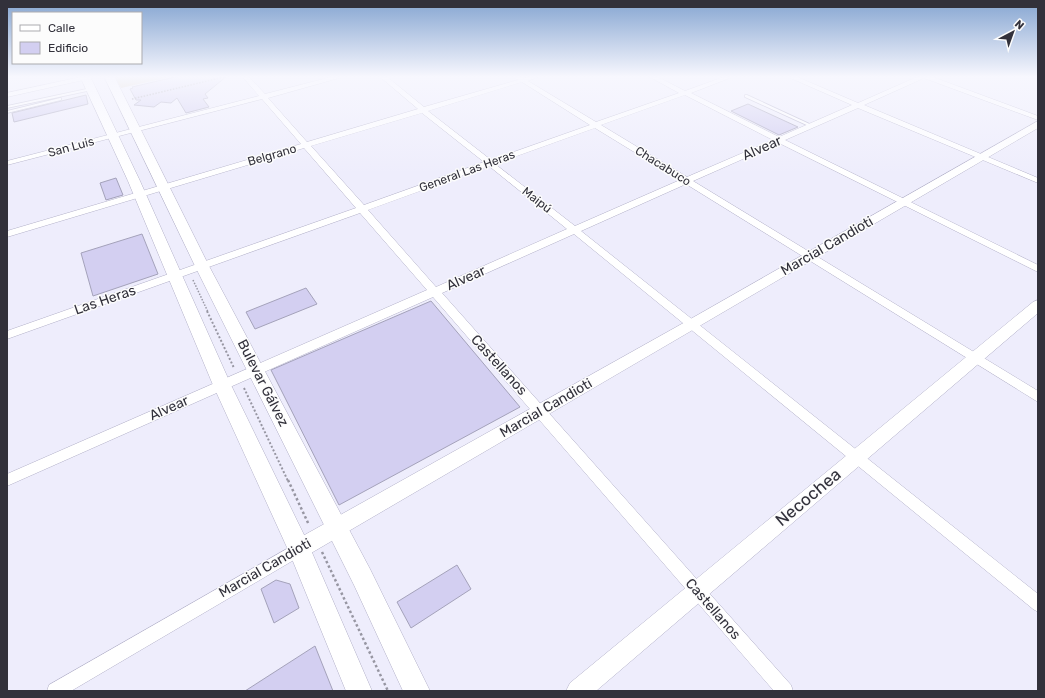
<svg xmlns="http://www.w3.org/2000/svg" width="1045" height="698" font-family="Rubik,sans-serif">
<rect width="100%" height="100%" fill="#eeedfc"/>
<path fill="#d7cbaf" d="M114 76H174L121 88Z"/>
<path fill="#d3cff1" stroke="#a4a2ba" d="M179 76H227L205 94 208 98 203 99 209 107 186 113 177 98 171 103 161 102 154 107 134 105 141 100H136L130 89 133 88 132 87Z
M86 95 88 104 14 122 12 113Z
M748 104 798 127 779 135 731 111Z
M116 178 123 195 106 200 100 183Z
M142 234 158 274 93 296 81 253Z
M306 288 317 304 255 329 246 312Z
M431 301 520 407 339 505 271 370Z
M457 565 471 589 411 628 397 602Z
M276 580 290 584 299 608 274 623 261 589Z
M315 646 333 691H245Z"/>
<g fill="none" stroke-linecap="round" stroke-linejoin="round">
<g stroke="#b2b0c8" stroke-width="1.5">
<path id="service" d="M91 88 93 89 92 90 7 108V106Z
M745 95H747L814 126 811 127 745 97Z
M60 98H61V100L7 113V111Z"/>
</g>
<g stroke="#b2b0c8" stroke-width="1">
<path id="minor" d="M86 76 88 77V79L7 97V93Z
M242 76H248L265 94 335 76H346L268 98 307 142 418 109 379 76H386L424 107 518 80 513 76H521L524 78 540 76 528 81 596 122 679 93 648 76H656L685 91 726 76H735L691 93 779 137 852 105 786 76H795L858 103 919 76H930L1038 116V120L924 78 864 105 1038 178V183L858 108 785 140 1038 265V272L779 143 693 181 1038 391V402L686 184 581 231 1038 594V612L1033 609 574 234 442 293 791 685 793 691H774L433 297 7 486V474L427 290 360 213 7 339V331L356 208 304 148 7 237V231L301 144 262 99 7 165V161L259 96ZM522 82 590 125 491 160 428 111ZM685 95 773 140 687 177 601 125ZM422 113 484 162 364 205 311 146ZM595 128 680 180 575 226 495 164ZM489 166 567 229 436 287 368 210Z
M299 542 304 544 306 549 304 554 71 691H47L49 685Z"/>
</g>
<g stroke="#b2b0c8" stroke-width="1">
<path id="secondary" d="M1038 121V128L306 556 299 559 292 556 289 549 292 542 687 321Z
M1038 300V313L596 691H566L570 683 1033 302Z"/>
</g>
<g stroke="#b2b0c8" stroke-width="1">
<path id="primary" d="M80 76H90L140 181 231 385 307 541 372 691H346L290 554 213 385 128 181Z
M104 76H114L209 266 370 569 430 691H403L354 585 195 266Z"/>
</g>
<path stroke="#9796a2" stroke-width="1.5" stroke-dasharray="1.5 1.5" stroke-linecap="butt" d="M132 99 228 76
M193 280 208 312"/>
<path stroke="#9796a2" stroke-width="2" stroke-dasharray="2 2" stroke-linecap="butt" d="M207 311 234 368
M244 388 288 481"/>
<path stroke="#9796a2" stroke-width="2.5" stroke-dasharray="2.5 2.5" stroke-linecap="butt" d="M288 480 309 525
M322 552 388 691"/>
<use href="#service" fill="#fff" fill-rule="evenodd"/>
<use href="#minor" fill="#fff" fill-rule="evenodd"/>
<use href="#secondary" fill="#fff" fill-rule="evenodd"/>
<use href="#primary" fill="#fff" fill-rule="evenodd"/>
</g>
<linearGradient id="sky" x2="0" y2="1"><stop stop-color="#85a5d1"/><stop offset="0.44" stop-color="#f7f7fe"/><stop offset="1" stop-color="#f7f7fe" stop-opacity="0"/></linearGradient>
<rect width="1045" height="174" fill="url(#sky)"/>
<g text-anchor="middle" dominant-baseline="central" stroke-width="3" stroke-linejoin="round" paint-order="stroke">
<g font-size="12" fill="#32313b" stroke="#fcfcfc">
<text transform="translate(71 147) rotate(-15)">San Luis</text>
<text transform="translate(272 155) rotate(-16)">Belgrano</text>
<text transform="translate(663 166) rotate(32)">Chacabuco</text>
<text transform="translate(467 171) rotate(-20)">General Las Heras</text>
<text transform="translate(537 200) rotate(38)">Maipú</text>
</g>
<g font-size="14" fill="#32313b" stroke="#fcfcfc">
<text transform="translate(762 148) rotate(-24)">Alvear</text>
<text transform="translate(827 246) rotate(-30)">Marcial Candioti</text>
<text transform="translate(466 278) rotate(-24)">Alvear</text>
<text transform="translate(105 300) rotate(-19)">Las Heras</text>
<text transform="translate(499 365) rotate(48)">Castellanos</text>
<text transform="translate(263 383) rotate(63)">Bulevar Gálvez</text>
<text transform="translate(169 408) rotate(-24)">Alvear</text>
<text transform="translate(546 408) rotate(-30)">Marcial Candioti</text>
<text transform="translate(265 568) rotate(-30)">Marcial Candioti</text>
<text transform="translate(713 609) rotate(49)">Castellanos</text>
</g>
<g font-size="17" fill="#32313b" stroke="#fcfcfc">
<text transform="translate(808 497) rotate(-40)">Necochea</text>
</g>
</g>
<rect width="1045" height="698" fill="none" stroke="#32313b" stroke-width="16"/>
<rect x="12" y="12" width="130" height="52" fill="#fcfcfc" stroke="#ababaf"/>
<rect x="20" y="25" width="20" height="6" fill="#ffffff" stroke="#ababaf"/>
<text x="48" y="32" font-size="12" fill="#32313b">Calle</text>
<rect x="20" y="42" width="20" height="12" fill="#d3cff1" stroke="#ababaf"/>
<text x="48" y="52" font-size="12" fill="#32313b">Edificio</text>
<g transform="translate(1013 32) rotate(41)" stroke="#fcfcfc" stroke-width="3" paint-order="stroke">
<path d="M0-3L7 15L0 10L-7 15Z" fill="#32313b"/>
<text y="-6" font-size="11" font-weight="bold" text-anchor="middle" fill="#32313b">N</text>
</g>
</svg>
